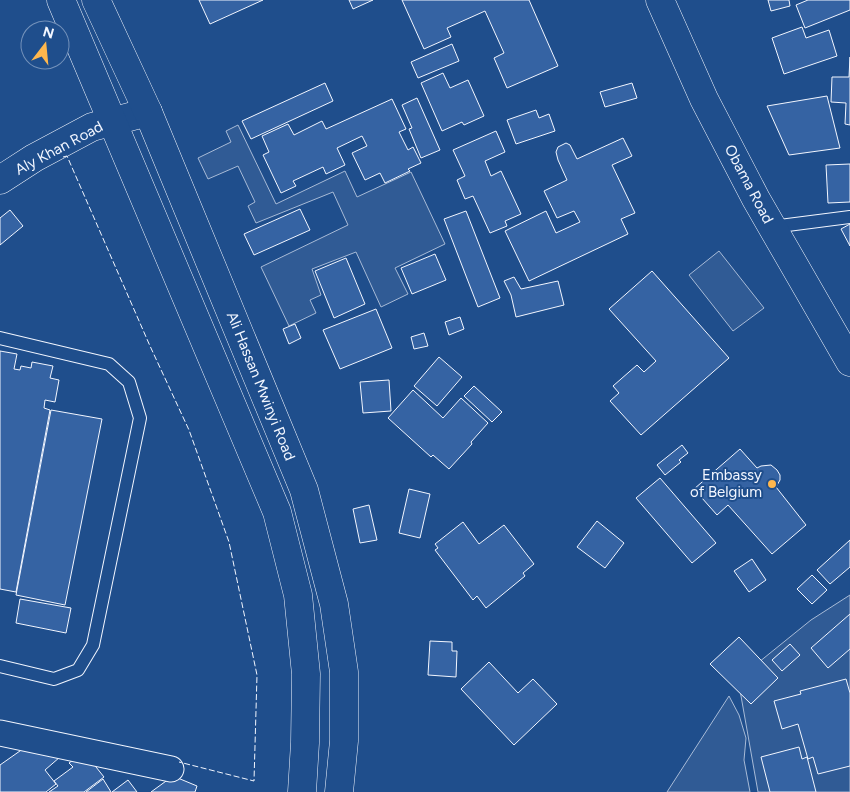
<svg xmlns="http://www.w3.org/2000/svg" width="850" height="792" font-family="Figtree,sans-serif">
<rect width="100%" height="100%" fill="#1f4e8c"/>
<path fill="#305b95" stroke="#a8bbd7" d="M238 125 276 204 345 171 357 197 411 172 445 244 395 268 408 294 381 307 356 252 312 269 321 295 310 300 316 313 289 326 261 267 348 225 333 192 256 223 248 206 255 202 238 166 208 179 198 158 231 142 226 131Z
M719 251 764 308 733 331 689 275Z
M850 595V792H758L738 679 811 620Z
M729 696 739 715 746 738 744 760 750 792H667Z"/>
<path fill="#3563a3" stroke="#f2f6ff" d="M199 0H263L210 24Z
M349 0H373L353 9Z
M402 0H529L558 66 507 88 494 58 504 53 485 11 447 28 451 37 424 49Z
M768 0H789L790 6 771 11Z
M808 0H850V10L805 28 796 5Z
M802 27 806 38 829 30 837 56 784 74 772 38Z
M452 44 459 61 418 78 411 62Z
M850 57V125L845 124 846 103 831 102 832 77H849Z
M443 73 450 88 468 80 484 116 464 125 462 122 442 131 421 83Z
M325 83 333 101 251 139 242 121Z
M632 83 637 98 605 107 600 92Z
M827 96 840 148 789 155 767 106Z
M417 98 440 150 421 158 409 129 412 128 402 105Z
M392 99 406 129 399 132 408 150 413 147 421 163 408 169 410 171 385 183 380 173 365 180 352 153 367 146 362 136 337 148 345 165 326 174 323 167 293 181 296 186 281 193 263 155 269 152 262 136 288 124 294 135 322 121 326 129Z
M536 110 539 118 549 114 555 131 516 144 507 120Z
M496 131 505 152 485 161 491 176 501 171 521 214 505 221 507 226 490 233 473 196 465 199 457 180 465 176 453 150Z
M623 138 632 156 612 165 635 213 621 219 628 234 529 281 505 231 546 211 556 233 580 222 574 211 557 218 544 191 567 180 558 160 556 152 558 147 566 143 570 145 577 159Z
M850 164V202L828 203 826 165Z
M300 209 310 230 254 255 244 234Z
M10 210 23 226 0 245V218Z
M466 211 500 298 478 307 444 219Z
M850 224V246L841 229Z
M435 254 446 280 412 294 401 268Z
M346 258 365 304 334 318 315 271Z
M652 271 729 358 641 435 610 401 619 393 613 386 637 365 644 372 656 361 609 309Z
M514 277 521 289 558 281 564 305 516 317 511 295 504 281Z
M376 309 392 348 340 369 323 330Z
M460 317 464 329 449 335 445 322Z
M295 324 301 338 289 344 283 329Z
M424 333 428 346 414 349 411 337Z
M0 351 17 354 14 369 20 370 21 366 31 368 32 362 53 366 50 378 59 380 55 402 45 400 44 408 50 410 16 592 0 589Z
M439 357 462 377 437 406 414 386Z
M389 380 391 411 363 413 360 382Z
M474 386 502 412 492 422 464 396Z
M413 390 443 418 461 398 488 423 471 442 472 444 449 469 433 455 431 457 388 418Z
M51 410 102 419 65 605 16 595Z
M682 445 688 453 679 460 681 462 665 475 657 465Z
M740 449 757 468 761 466 771 465 777 470 780 475V480L776 487 806 525 772 554 728 505 717 515 694 489Z
M660 478 716 543 692 563 636 498Z
M409 489 430 494 420 538 399 533Z
M369 505 377 540 360 543 353 509Z
M597 521 624 543 605 568 577 547Z
M463 522 479 544 504 525 534 564 523 573 525 576 486 608 477 596 473 600 435 550 438 548 435 544Z
M850 540V567L830 584 817 570Z
M752 559 766 580 749 592 734 571Z
M812 575 827 590 812 604 797 589Z
M20 599 71 608 66 633 16 623Z
M850 614V649L828 668 811 648Z
M739 637 778 678 751 704 710 664Z
M430 641 452 642V651H457L456 677 428 675Z
M790 644 800 655 782 671 772 660Z
M489 662 518 693 533 679 557 704 514 745 461 689Z
M846 679 850 693V766L818 774 813 757 808 759 798 724 782 729 774 701 801 694 800 691Z
M27 746 60 757 45 770 56 784 46 792H0V765Z
M799 747 802 759 807 757 816 792H770L761 757Z
M84 752 104 777 84 792H49L58 786 54 781 73 767 69 763Z
M173 776 197 786 195 792H151Z
M103 779 111 792H86Z
M128 780 137 792H112Z"/>
<g fill="none" stroke-linecap="round" stroke-linejoin="round">
<g stroke="#f2f6ff" stroke-width="14">
<path id="lane" d="M772 227 850 217
M0 338 109 364 129 382 140 418 93 645 78 670 54 679 0 666"/>
</g>
<g stroke="#f2f6ff" stroke-width="27">
<path id="street" d="M0 733 171 769"/>
</g>
<g stroke="#f2f6ff" stroke-width="29">
<path id="secondary" d="M660 0 704 99 756 199 850 362
M0 180 34 158 92 127 148 112"/>
</g>
<g stroke="#f2f6ff" stroke-width="29">
<path id="highway" d="M61 0 277 512 298 595 306 674 305 743 302 792
M96 0 148 112 304 490 334 604 344 672V741L339 792"/>
</g>
<use href="#lane" stroke="#1f4e8c" stroke-width="12"/>
<use href="#street" stroke="#1f4e8c" stroke-width="25"/>
<use href="#secondary" stroke="#1f4e8c" stroke-width="28"/>
<use href="#highway" stroke="#1f4e8c" stroke-width="28"/>
<path stroke="#f2f6ff" stroke-width="1" stroke-dasharray="6 2.5" stroke-linecap="butt" d="M63 157 67 156 150 346 189 430 229 542 257 675 254 781 179 762"/>
</g>
<circle fill="#ffb74d" stroke="#1f4e8c" stroke-width="2" cx="772" cy="484" r="5"/>
<g text-anchor="middle" dominant-baseline="central" stroke-width="4" stroke-linejoin="round" paint-order="stroke">
<g font-size="15" fill="#f2f6ff" stroke="#1f4e8c">
<text transform="translate(59 148) rotate(-28)">Aly Khan Road</text>
<text transform="translate(749 184) rotate(62)">Obama Road</text>
<text transform="translate(261 386) rotate(68)">Ali Hassan Mwinyi Road</text>
</g>
<g font-size="15" fill="#f2f6ff" stroke="#1f4e8c" text-anchor="end">
<text x="762" y="475">Embassy<tspan x="762" dy="17">of Belgium</tspan></text>
</g>
</g>
<g transform="translate(45 45) rotate(16)"><circle r="24" fill="#1f4e8c" stroke="#7391ba"/>
<path d="M0-4L9 19L0 12L-9 19Z" fill="#ffb74d"/>
<text y="-8" font-size="14" font-weight="bold" text-anchor="middle" fill="#f2f6ff">N</text>
</g>
</svg>
